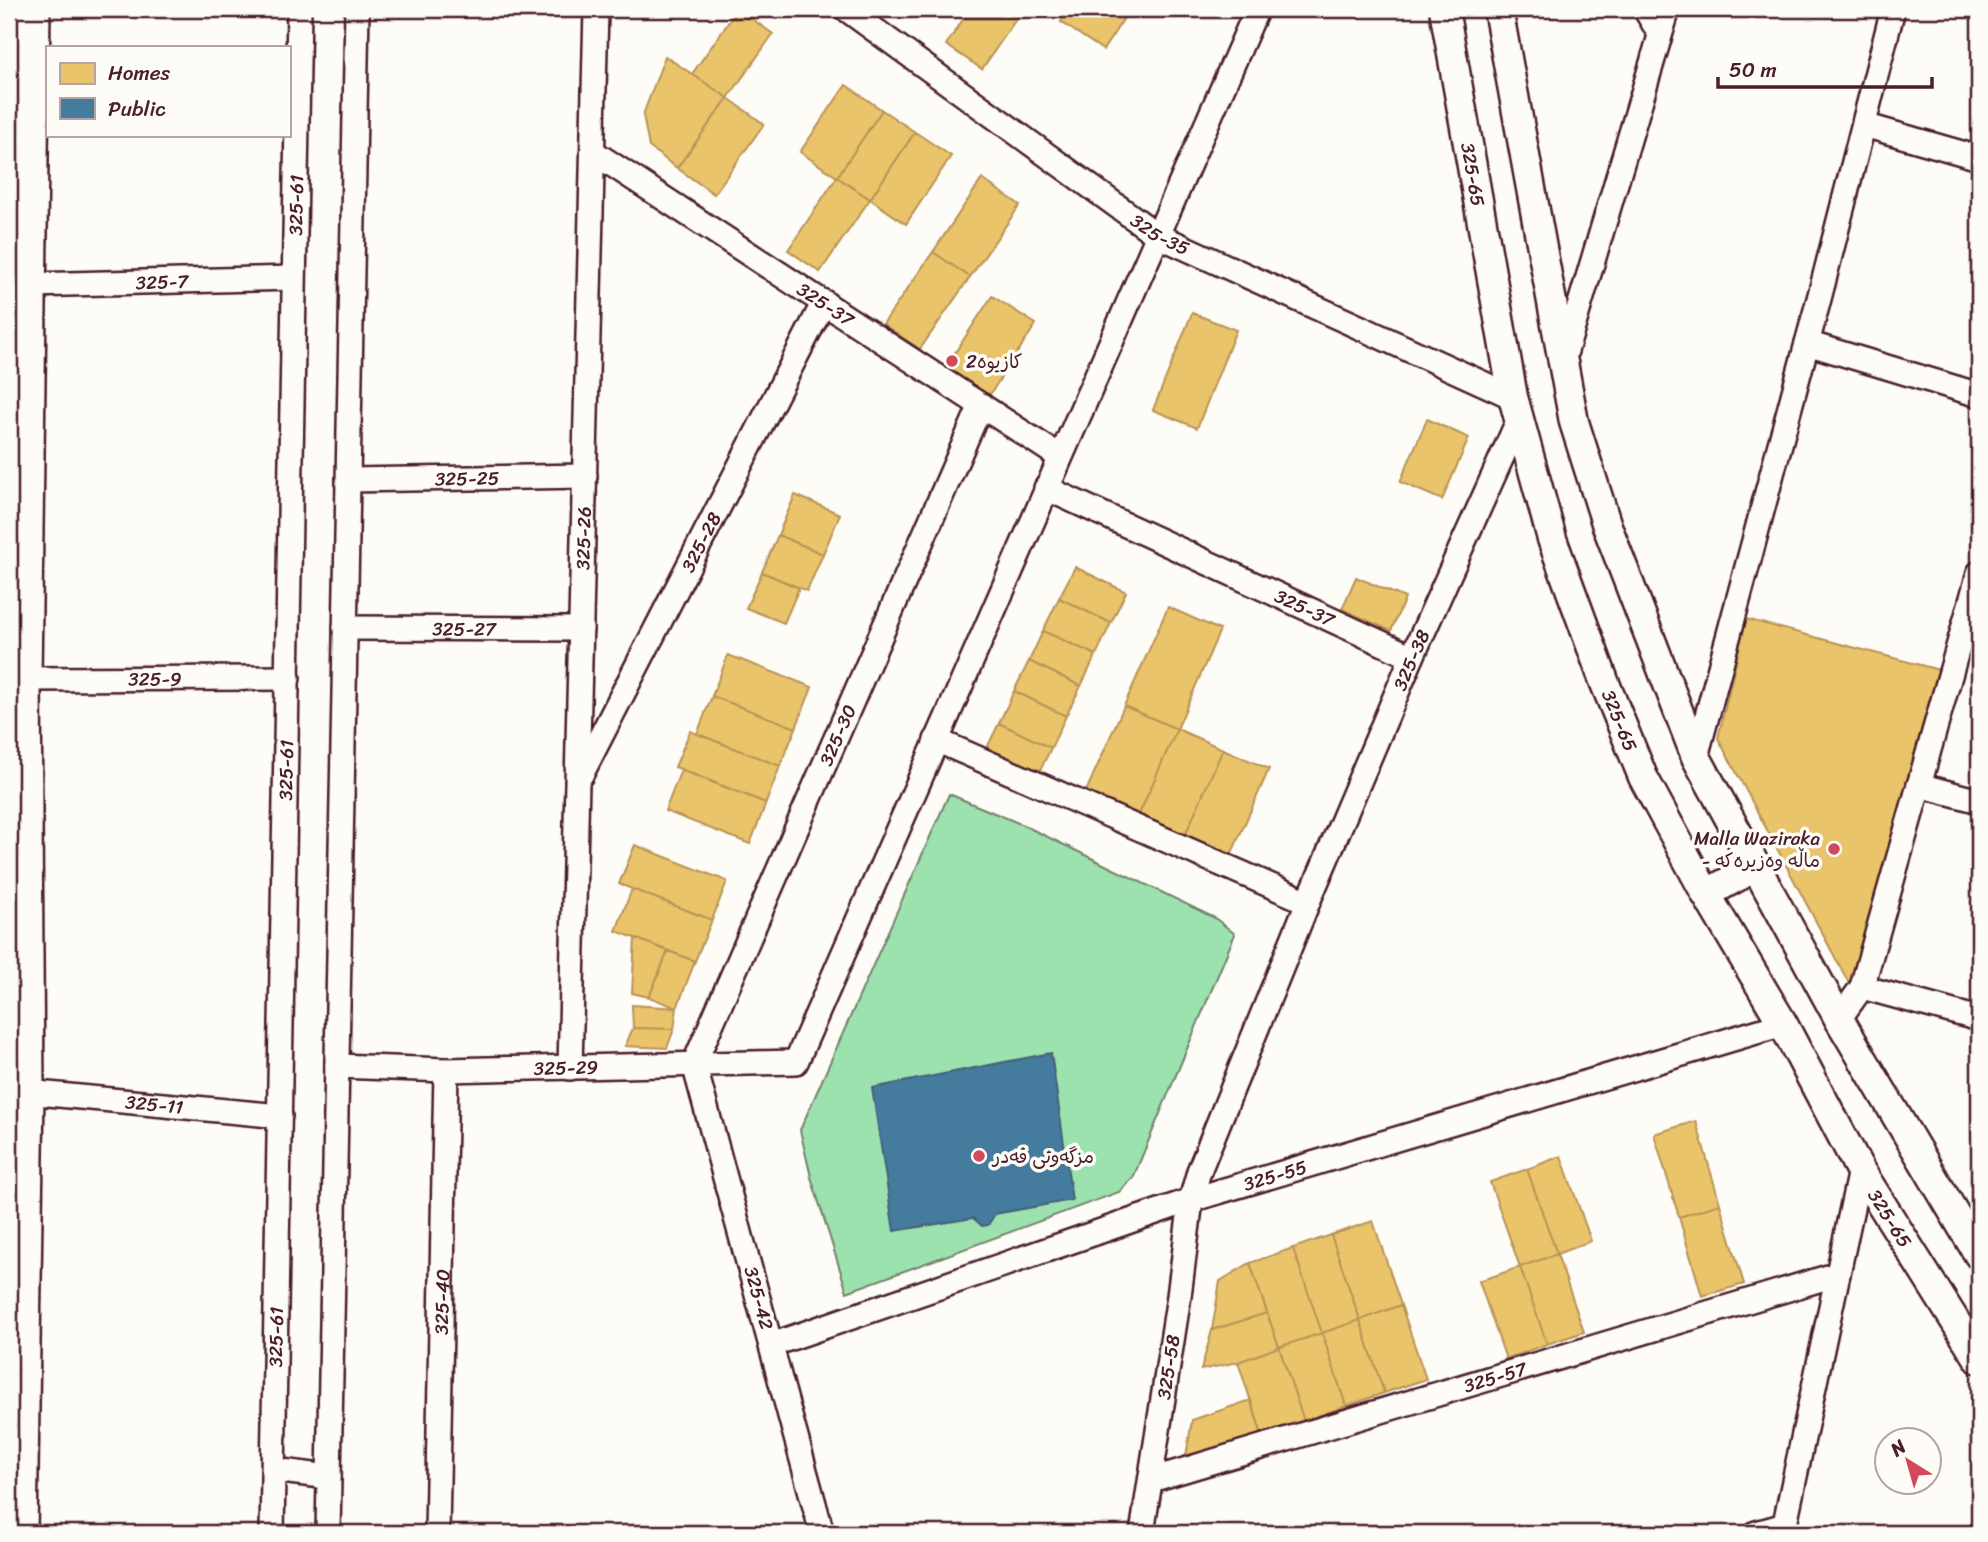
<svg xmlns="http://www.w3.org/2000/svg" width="1988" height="1542" font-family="Sriracha,'Playpen Sans Arabic',sans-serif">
<rect width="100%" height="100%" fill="#fdfcf7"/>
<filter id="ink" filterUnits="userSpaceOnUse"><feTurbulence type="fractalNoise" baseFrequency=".0143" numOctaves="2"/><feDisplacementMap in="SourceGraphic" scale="14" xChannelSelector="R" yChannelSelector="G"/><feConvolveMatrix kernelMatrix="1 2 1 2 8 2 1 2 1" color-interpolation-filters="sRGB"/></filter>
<g filter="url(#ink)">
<path fill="#9ce2ae" stroke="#73806c" stroke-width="2" d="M949 794 1023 825 1215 918 1235 934 1133 1178 1119 1192 847 1292 811 1177 800 1130Z"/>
<path fill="#e9c46a" stroke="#b99257" stroke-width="2" d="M738 9 773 34 728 98 692 74Z
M905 9H924L918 18Z
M970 9H1023L982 69 946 45Z
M1070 9H1130L1103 50 1061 22Z
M665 56 728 98 677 168 649 147 643 115Z
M846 85 882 110 837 177 800 152Z
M728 98 764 124 714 194 677 168Z
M882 110 915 132 870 199 837 177Z
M915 132 951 156 906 224 870 199Z
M837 177 870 199 820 272 788 250Z
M982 179 1020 205 970 277 933 252Z
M933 252 970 277 920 349 883 324Z
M992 296 1036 324 989 396 945 368Z
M1192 313 1236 330 1197 428 1153 410Z
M1427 419 1469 438 1442 500 1400 482Z
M795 495 840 514 823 554 778 535Z
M778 535 823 554 807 591 762 572Z
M1075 567 1126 592 1111 623 1059 598Z
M762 572 799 588 784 623 746 608Z
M1356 577 1405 598 1391 631 1342 609Z
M1059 598 1111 623 1096 655 1043 631Z
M1168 607 1220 630 1177 729 1124 706Z
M1746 619 1943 671 1852 989 1718 738Z
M1043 631 1096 655 1081 686 1029 661Z
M728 655 812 687 796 728 712 696Z
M1029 661 1081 686 1066 716 1014 691Z
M1014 691 1066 716 1051 748 999 723Z
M712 696 796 728 780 766 697 734Z
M1124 706 1177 729 1136 821 1083 798Z
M999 723 1051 748 1036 779 984 754Z
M1177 729 1223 749 1182 842 1136 821Z
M690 731 780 766 766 803 675 767Z
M1223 749 1269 769 1228 862 1182 842Z
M681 770 766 803 750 844 665 811Z
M635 845 727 881 712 920 619 884Z
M632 889 712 920 695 961 616 931Z
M635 938 668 951 649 997 632 993Z
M668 951 695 961 677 1008 649 997Z
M632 1005 677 1008 674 1029 633 1028Z
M633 1028 674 1029 667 1048 625 1046Z
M1696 1121 1720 1204 1679 1217 1654 1134Z
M1561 1156 1591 1241 1557 1254 1527 1169Z
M1527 1169 1557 1254 1520 1267 1490 1182Z
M1720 1204 1744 1284 1702 1296 1679 1217Z
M1373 1221 1401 1305 1360 1320 1331 1235Z
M1331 1235 1360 1320 1322 1333 1293 1248Z
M1293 1248 1322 1333 1279 1347 1250 1263Z
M1557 1254 1584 1332 1547 1344 1520 1267Z
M1250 1263 1267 1313 1212 1330 1220 1281Z
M1520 1267 1547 1344 1506 1359 1479 1281Z
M1401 1305 1426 1379 1384 1393 1360 1320Z
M1267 1313 1279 1347 1238 1362 1201 1370 1212 1330Z
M1360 1320 1384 1393 1346 1406 1322 1333Z
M1322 1333 1346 1406 1304 1421 1279 1347Z
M1279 1347 1304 1421 1262 1435 1238 1362Z
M1251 1400 1262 1435 1185 1462 1192 1420Z"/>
<path fill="#457b9d" stroke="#465f7b" stroke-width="2" d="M1051 1053 1072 1200 995 1214 988 1225 982 1226 973 1218 894 1231 872 1088Z"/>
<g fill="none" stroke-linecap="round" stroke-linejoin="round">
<g stroke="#4a1f2b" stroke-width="28">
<g id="minor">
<path id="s1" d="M846 9 1157 235 1513 397"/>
<path d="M1645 9 1660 34"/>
<path d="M1864 125 1979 158"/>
<path id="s2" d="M593 152 1060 457"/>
<path id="s3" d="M31 285 293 278"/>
<path d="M1807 343 1979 395"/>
<path d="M1563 361 1668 9"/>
<path id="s4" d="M348 480 585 476"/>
<path id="s5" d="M1046 488 1412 657"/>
<path id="s6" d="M345 628 581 629"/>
<path id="s7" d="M24 679 288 678"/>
<path d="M936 740 1308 902"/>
<path d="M1696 757 1820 295 1893 9"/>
<path id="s8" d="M581 775 824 302"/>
<path d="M1919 785 1979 801"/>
<path d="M1862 987 1979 1019"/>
<path d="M1839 1019 1862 987 1979 573"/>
<path id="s9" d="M337 1066 446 1070 796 1062 1257 9"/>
<path id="s10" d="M570 1068 596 9"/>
<path id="s11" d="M27 1092 280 1116"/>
<path id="s12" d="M771 1345 1191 1200 1783 1024"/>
<path d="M274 1470 329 1477"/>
<path id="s13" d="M1151 1480 1838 1274"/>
<path id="s14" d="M272 1533 299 9"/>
<path d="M328 1533 357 9"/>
<path id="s15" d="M437 1533 446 1070"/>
<path id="s16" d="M822 1533 694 1064 981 405"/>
<path id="s17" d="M1142 1533 1179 1296 1191 1200 1199 1171 1308 902 1412 657 1519 419"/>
<path d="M1756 1533 1785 1525"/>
<path d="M1783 1533 1860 1170"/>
</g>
</g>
<g stroke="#4a1f2b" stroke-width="33">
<g id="tertiary">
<path id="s18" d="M1444 9 1513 397 1552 539 1604 681 1643 777 1706 894 1783 1024 1860 1170 1979 1359"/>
<path d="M1498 9 1574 422 1607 526 1696 757 1839 1019 1979 1255"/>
<path d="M1706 894 1755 867"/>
</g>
</g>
<g stroke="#4a1f2b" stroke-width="38">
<path id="secondary" d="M20 1533 27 1092 24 679 33 9"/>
</g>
<use href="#minor" stroke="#fdfcf7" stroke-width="23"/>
<use href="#tertiary" stroke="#fdfcf7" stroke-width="28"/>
<use href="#secondary" stroke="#fdfcf7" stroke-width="33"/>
</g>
</g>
<g fill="#d1495b" stroke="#fdfcf7" stroke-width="2.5">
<circle cx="952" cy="361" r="7"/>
<circle cx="1834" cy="849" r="7"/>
<circle cx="979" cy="1156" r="7"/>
</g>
<g text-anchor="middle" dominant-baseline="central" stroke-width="7" stroke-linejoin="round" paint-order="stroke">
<g font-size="19" fill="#4a1f2b" stroke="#fdfcf7">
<text stroke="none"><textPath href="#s18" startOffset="168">325-65</textPath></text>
<text stroke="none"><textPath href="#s14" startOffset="1328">325-61</textPath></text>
<text stroke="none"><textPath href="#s1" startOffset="387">325-35</textPath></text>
<text stroke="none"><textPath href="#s3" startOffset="131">325-7</textPath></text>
<text stroke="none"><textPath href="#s2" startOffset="278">325-37</textPath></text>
<text stroke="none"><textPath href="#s4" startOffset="119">325-25</textPath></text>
<text stroke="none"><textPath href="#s10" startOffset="530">325-26</textPath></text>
<text stroke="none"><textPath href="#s8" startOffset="262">325-28</textPath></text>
<text stroke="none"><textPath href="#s5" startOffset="285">325-37</textPath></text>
<text stroke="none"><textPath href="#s6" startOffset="119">325-27</textPath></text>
<text stroke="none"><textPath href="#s17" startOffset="920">325-38</textPath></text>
<text stroke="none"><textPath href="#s7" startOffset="131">325-9</textPath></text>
<text stroke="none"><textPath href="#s18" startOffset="735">325-65</textPath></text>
<text stroke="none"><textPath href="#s16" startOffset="845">325-30</textPath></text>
<text stroke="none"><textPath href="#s14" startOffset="763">325-61</textPath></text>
<text stroke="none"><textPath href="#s9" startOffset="229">325-29</textPath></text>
<text stroke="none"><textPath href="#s11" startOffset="128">325-11</textPath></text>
<text stroke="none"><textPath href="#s12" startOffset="532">325-55</textPath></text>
<text stroke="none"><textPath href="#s18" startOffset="1302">325-65</textPath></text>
<text transform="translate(759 1298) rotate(75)">325-42</text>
<text stroke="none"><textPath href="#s15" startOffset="231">325-40</textPath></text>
<text stroke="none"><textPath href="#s14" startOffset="196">325-61</textPath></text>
<text stroke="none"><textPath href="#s17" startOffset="168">325-58</textPath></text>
<text stroke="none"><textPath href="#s13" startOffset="359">325-57</textPath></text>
</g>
<g font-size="19" fill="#4a1f2b" stroke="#fdfcf7" text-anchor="start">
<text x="966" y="361">كازيوه2</text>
<text x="1820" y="838" text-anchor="end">Malla Waziraka<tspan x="1820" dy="22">- ماڵە وەزیرەکە</tspan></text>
<text x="993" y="1156">مزگەوتی قەدر</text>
</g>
</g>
<rect width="1988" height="1542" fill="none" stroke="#fdfcf7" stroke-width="35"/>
<rect x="18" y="18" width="1953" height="1507" fill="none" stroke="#4a1f2b" stroke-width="2.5" filter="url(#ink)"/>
<rect x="46" y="46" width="245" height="91" fill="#fdfcf7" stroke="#b5a4a5" stroke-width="2"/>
<rect x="60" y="63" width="35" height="21" fill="#e9c46a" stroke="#b5a4a5" stroke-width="2"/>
<text x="108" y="80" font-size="21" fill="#4a1f2b">Homes</text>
<rect x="60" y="98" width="35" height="21" fill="#457b9d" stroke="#b5a4a5" stroke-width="2"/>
<text x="108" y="116" font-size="21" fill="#4a1f2b">Public</text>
<g transform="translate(1908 1461) rotate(323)"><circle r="33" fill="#fdfcf7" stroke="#b5a4a5" stroke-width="2"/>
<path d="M0-5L12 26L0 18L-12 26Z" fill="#d1495b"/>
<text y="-10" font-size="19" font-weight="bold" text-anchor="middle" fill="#4a1f2b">N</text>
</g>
<path d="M1718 77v10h214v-10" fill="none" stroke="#4a1f2b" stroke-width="3.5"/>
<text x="1729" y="77" font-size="21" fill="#4a1f2b" stroke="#fdfcf7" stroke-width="5" paint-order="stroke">50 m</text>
</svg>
